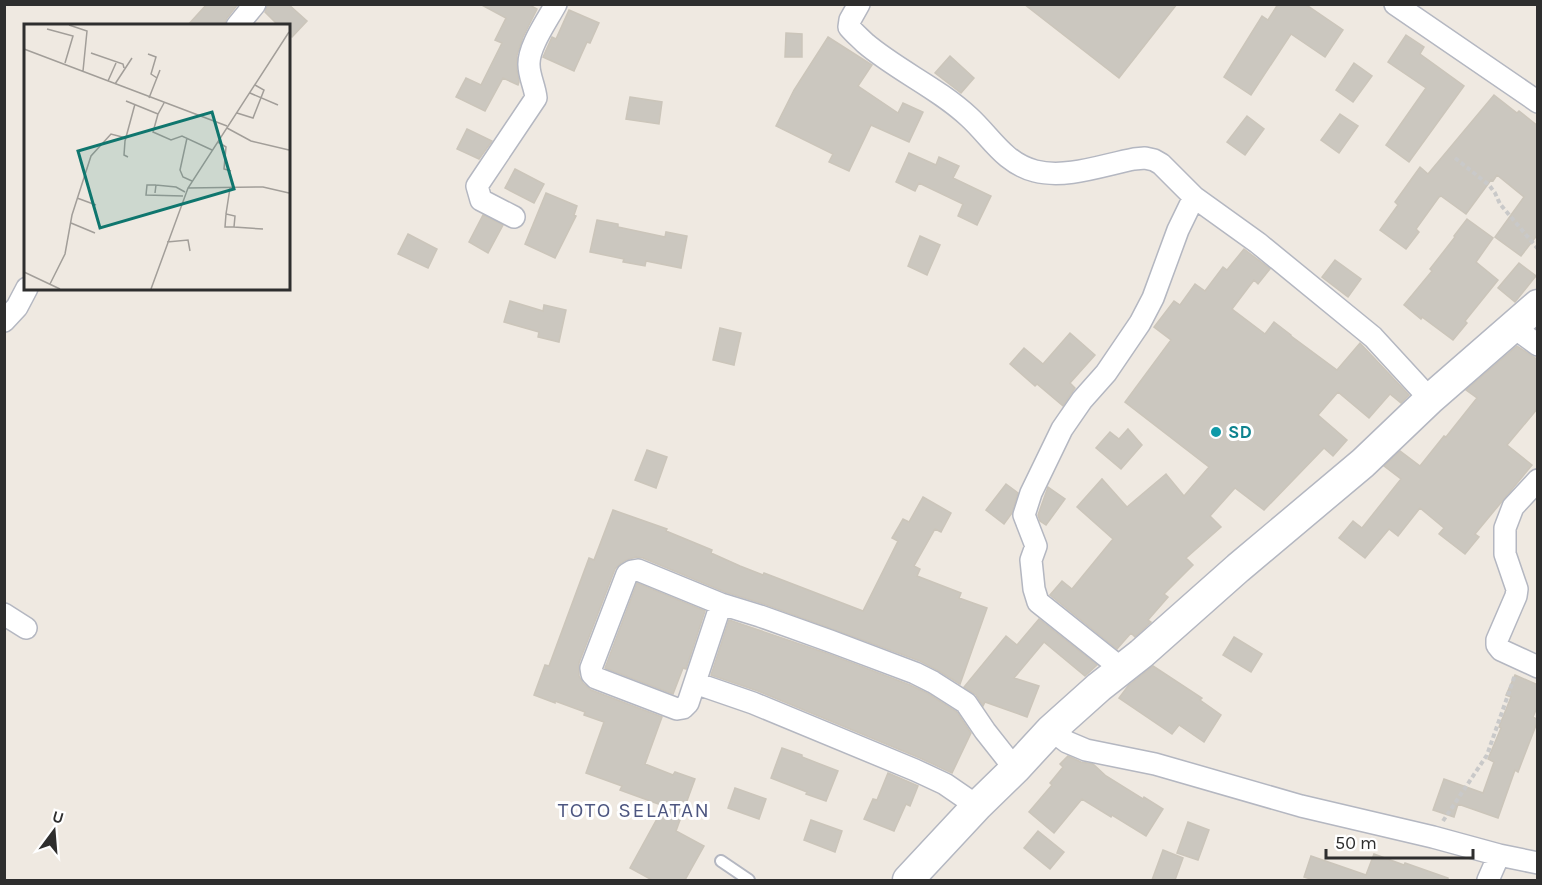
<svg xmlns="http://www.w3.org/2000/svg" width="1542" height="885" font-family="Karla,sans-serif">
<rect width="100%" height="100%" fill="#efe9e1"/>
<path fill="#cbc7bf" stroke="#cbc5ba" stroke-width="1.5" d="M207 4H238L227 18 224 26H187Z
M268 4H288L307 21 292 37 288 34V26H279L265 12Z
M480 4H528L537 9 523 37 517 55V70L519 82 518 85 503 78 485 111 456 97 466 78 481 85 502 43 495 40 506 18Z
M1024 4H1177L1119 78Z
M1278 4H1305L1343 30 1325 57 1291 34 1251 95 1224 77 1262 16 1268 20Z
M569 10 599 23 590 43 587 42 574 71 543 57 552 37 556 39Z
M786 33 802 34V57H785Z
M1406 35 1424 47 1420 54 1464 86 1409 162 1386 145 1426 88 1388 62Z
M828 37 872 65 858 86 898 113 903 103 923 112 909 142 871 125 849 171 829 162 833 154 776 126 794 90Z
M950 56 974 78 961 93 935 73Z
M1354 63 1372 76 1353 102 1336 90Z
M1494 95 1517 113 1519 111 1538 126V234L1521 256 1495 237 1524 197 1497 175 1493 181 1491 180 1466 214 1441 196 1439 197 1416 229 1419 232 1406 249 1380 230 1398 205 1395 202 1420 167 1428 174Z
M630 97 662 102 659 124 626 119Z
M1340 114 1358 126 1339 153 1321 140Z
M1247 116 1264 129 1245 155 1227 142Z
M467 129 492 141 479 159 457 149Z
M909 153 936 165 939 157 959 166 953 178 991 196 977 225 958 216 963 204 919 183 915 191 896 182Z
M515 169 544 184 534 203 505 188Z
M546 193 577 206 574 215 576 216 555 258 525 244Z
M483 215 503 225 488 253 469 242Z
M1467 219 1493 238 1476 262 1498 280 1465 321 1467 323 1453 340 1422 317 1421 319 1404 305 1432 271 1430 269 1455 237 1454 236Z
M597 220 618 224V227L665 237 666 232 687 236 681 268 646 261 645 266 623 262 624 259 590 252Z
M408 234 437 249 428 268 398 254Z
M920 236 940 245 927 275 908 266Z
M1244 249 1270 269 1258 284 1254 280 1232 309 1265 334 1274 322 1291 335V336L1337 370 1360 343 1409 395 1401 403 1390 394 1369 418 1338 392 1318 415 1347 440 1333 456 1324 448 1264 510 1235 488 1210 516 1221 527 1186 558 1193 565 1164 594 1168 597 1148 620 1151 622 1135 637 1131 633 1117 649 1050 595 1062 581 1072 589 1113 539 1077 507 1102 479 1127 507 1166 474 1184 496 1209 467 1125 402 1171 340 1154 327 1174 301 1180 305 1195 284 1205 291 1223 267 1227 270Z
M1335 260 1361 279 1348 297 1322 277Z
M1519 263 1536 276 1515 302 1498 288Z
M510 301 543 311 544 305 566 310 559 342 538 337 539 332 504 322Z
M720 328 741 333 734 365 713 360Z
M1070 333 1095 355 1070 383 1075 388 1063 406 1037 384 1035 386 1010 364 1024 348 1043 364Z
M1517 346 1538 360V408L1507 445 1532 465 1475 534 1479 537 1465 554 1439 534 1444 528 1420 508 1398 536 1389 529 1365 558 1339 538 1353 521 1362 528 1401 479 1384 466 1400 451 1420 466 1444 436 1446 437 1477 398 1466 390Z
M1128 429 1142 445 1121 469 1096 448 1110 432 1119 439Z
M647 450 667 457 656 488 635 480Z
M1006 484 1018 493 1012 513 1004 524 986 510Z
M1048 487 1065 499 1046 525 1040 521 1038 515Z
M923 497 951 513 941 532 935 529 914 566 920 569 917 576 961 593 959 598 987 608 960 684 939 671 920 661 764 604 725 592 643 558 636 557 626 560 620 564 615 569 579 663V676L583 683 591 690 662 717 645 764 673 775 675 772 695 779 676 831 704 846 685 880H652L630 868 664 806 620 790 622 786 586 773 604 722 584 715 585 712 555 701V703L534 695 545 665 549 666 589 558 594 560 613 510 667 529 666 531 712 550 711 553 740 566 763 575 764 573 863 611 898 541 892 538 903 519 909 522Z
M637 583 705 611 686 669 683 668 673 694 605 668Z
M1039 619 1097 665 1085 676 1044 642 1014 678 1039 686 1027 717 985 702 983 706 976 695 964 687 1006 636 1017 645Z
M729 620 826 653 910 685 927 693 957 712 971 733 952 773 920 758 758 691 711 675Z
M1234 637 1262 654 1251 672 1223 655Z
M1153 666 1202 698 1200 700 1221 715 1204 742 1179 725 1172 734 1119 698 1128 686Z
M1515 675 1538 685V705L1533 717 1538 720 1518 772 1515 770 1498 818 1458 804 1454 817 1433 810 1444 779 1483 793 1494 762 1488 759 1501 728 1499 727 1511 697 1506 695Z
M782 748 802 755V757L838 771 826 801 806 794 807 792 771 778Z
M1068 756 1081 762 1093 764 1106 776 1143 799 1144 797 1163 809 1146 836 1112 815 1111 817 1082 799 1054 833 1029 812 1052 785 1050 783 1063 767 1060 764Z
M888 773 918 786 910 806 906 804 894 831 864 819 873 799 877 800Z
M735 788 766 799 759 819 728 808Z
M811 820 842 831 835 852 804 840Z
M1188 822 1209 830 1198 860 1177 853Z
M1038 831 1064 852 1050 869 1024 848Z
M1163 850 1183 858 1175 880H1152Z
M1374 854 1404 865 1405 863 1448 878V880H1314L1304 877 1311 856 1366 875Z"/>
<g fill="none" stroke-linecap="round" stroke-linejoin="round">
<g stroke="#b4b7c1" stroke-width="14">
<path id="lane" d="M721 861 749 880"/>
</g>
<g stroke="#b4b7c1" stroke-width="24">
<path id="street" d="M859 4 850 20 849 27C854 33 859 37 865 43 898 71 938 88 969 117 991 137 1004 163 1035 171 1066 179 1103 165 1134 159L1145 158 1154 160 1161 164 1194 197 1258 243 1373 337 1430 399
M1395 4 1538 102
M237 26 255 4
M514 217 481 200 477 186 536 98C535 87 529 76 529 65 528 47 547 21 556 4
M4 321 17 307 27 288
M1512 326 1538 345
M1538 480 1513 507 1505 528V554L1517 589 1516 596 1497 640V645L1501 650 1538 667
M721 604 638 570 632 571 627 574 591 668 592 674 596 678 677 709 683 708 688 703 721 604 760 616 830 641 915 673 933 682 966 703 985 731 1015 769
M4 614 26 628
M1122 669 1038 602 1034 589 1031 560 1036 546 1024 515 1031 493 1062 429 1082 400 1106 373 1140 323 1153 298 1178 230 1194 197
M695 683 753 703 915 770 945 784 977 806
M1051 730 1067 742 1086 750 1155 764 1301 806 1433 837 1499 855 1538 863
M1488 880 1499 855"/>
</g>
<g stroke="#b4b7c1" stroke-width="33">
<path id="secondary" d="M908 880 977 806 1015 769 1051 730 1099 687 1141 654 1238 568 1363 463 1430 399 1538 305"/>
</g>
<path stroke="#c9c9c9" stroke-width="4" stroke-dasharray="4.5 3" stroke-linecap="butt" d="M1455 158 1489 185 1495 193 1500 204 1538 249
M1443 821 1487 755 1515 675"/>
<use href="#lane" stroke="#fff" stroke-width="10"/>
<use href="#street" stroke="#fff" stroke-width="21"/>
<use href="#secondary" stroke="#fff" stroke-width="30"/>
</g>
<circle fill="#0f9aa8" stroke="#fff" stroke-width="2" cx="1216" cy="432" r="6"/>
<g text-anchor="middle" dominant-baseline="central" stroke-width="6" stroke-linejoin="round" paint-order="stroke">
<g font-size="18" font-weight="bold" fill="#0d838f" stroke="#fff" text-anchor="start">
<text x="1228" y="432">SD</text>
</g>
<g font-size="21" letter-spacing="1.5" fill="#4d5680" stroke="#fff">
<text x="634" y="810">TOTO SELATAN</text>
</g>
</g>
<g transform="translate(24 24)">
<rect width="266" height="266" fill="#efe9e1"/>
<path fill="none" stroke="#a29e99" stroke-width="1.5" d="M45 1 63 7 59 47M23 5 49 12 41 39M0 25 203 102M67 29 99 40 100 44M124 30 132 33 127 50 133 54M84 57 92 39M91 60 108 34M226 69 254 81M125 74 136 46M102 77 134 90 140 79M213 89 229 94 240 66 231 61M134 90 129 108 147 116 158 112 188 126M203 104 227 117 265 126M163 114 156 146 159 153 168 157M194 118 202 123 200 145 207 147M104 133 100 131 101 117 111 80M132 161H123L122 171 159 172M164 164 239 163 265 169M206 164 202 190 211 192 210 203 239 205M131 169 132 161 152 163 161 168M53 174 72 181M202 190 201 203H210M47 199 71 209M143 218 164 216 166 227M0 248 36 265M26 260 41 230 48 191 67 132 87 110 102 114M127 265 164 164 265 8"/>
<path fill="#0f766e" fill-opacity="0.15" stroke="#0f766e" stroke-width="3" d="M188 88 210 165 76 204 54 127Z"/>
<rect width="266" height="266" fill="none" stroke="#2e2e2e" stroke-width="3"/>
</g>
<rect width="1542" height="885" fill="none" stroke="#2e2e2e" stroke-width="12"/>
<g transform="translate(54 831) rotate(16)" stroke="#ffffff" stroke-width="4.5" paint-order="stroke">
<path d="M0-4.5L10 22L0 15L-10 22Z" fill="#2e2e2e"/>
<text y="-9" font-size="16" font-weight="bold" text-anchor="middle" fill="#2e2e2e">U</text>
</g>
<path d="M1326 849v9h147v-9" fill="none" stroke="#2e2e2e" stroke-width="3"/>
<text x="1335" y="849" font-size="18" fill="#2e2e2e" stroke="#ffffff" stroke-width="4.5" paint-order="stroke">50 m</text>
</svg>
